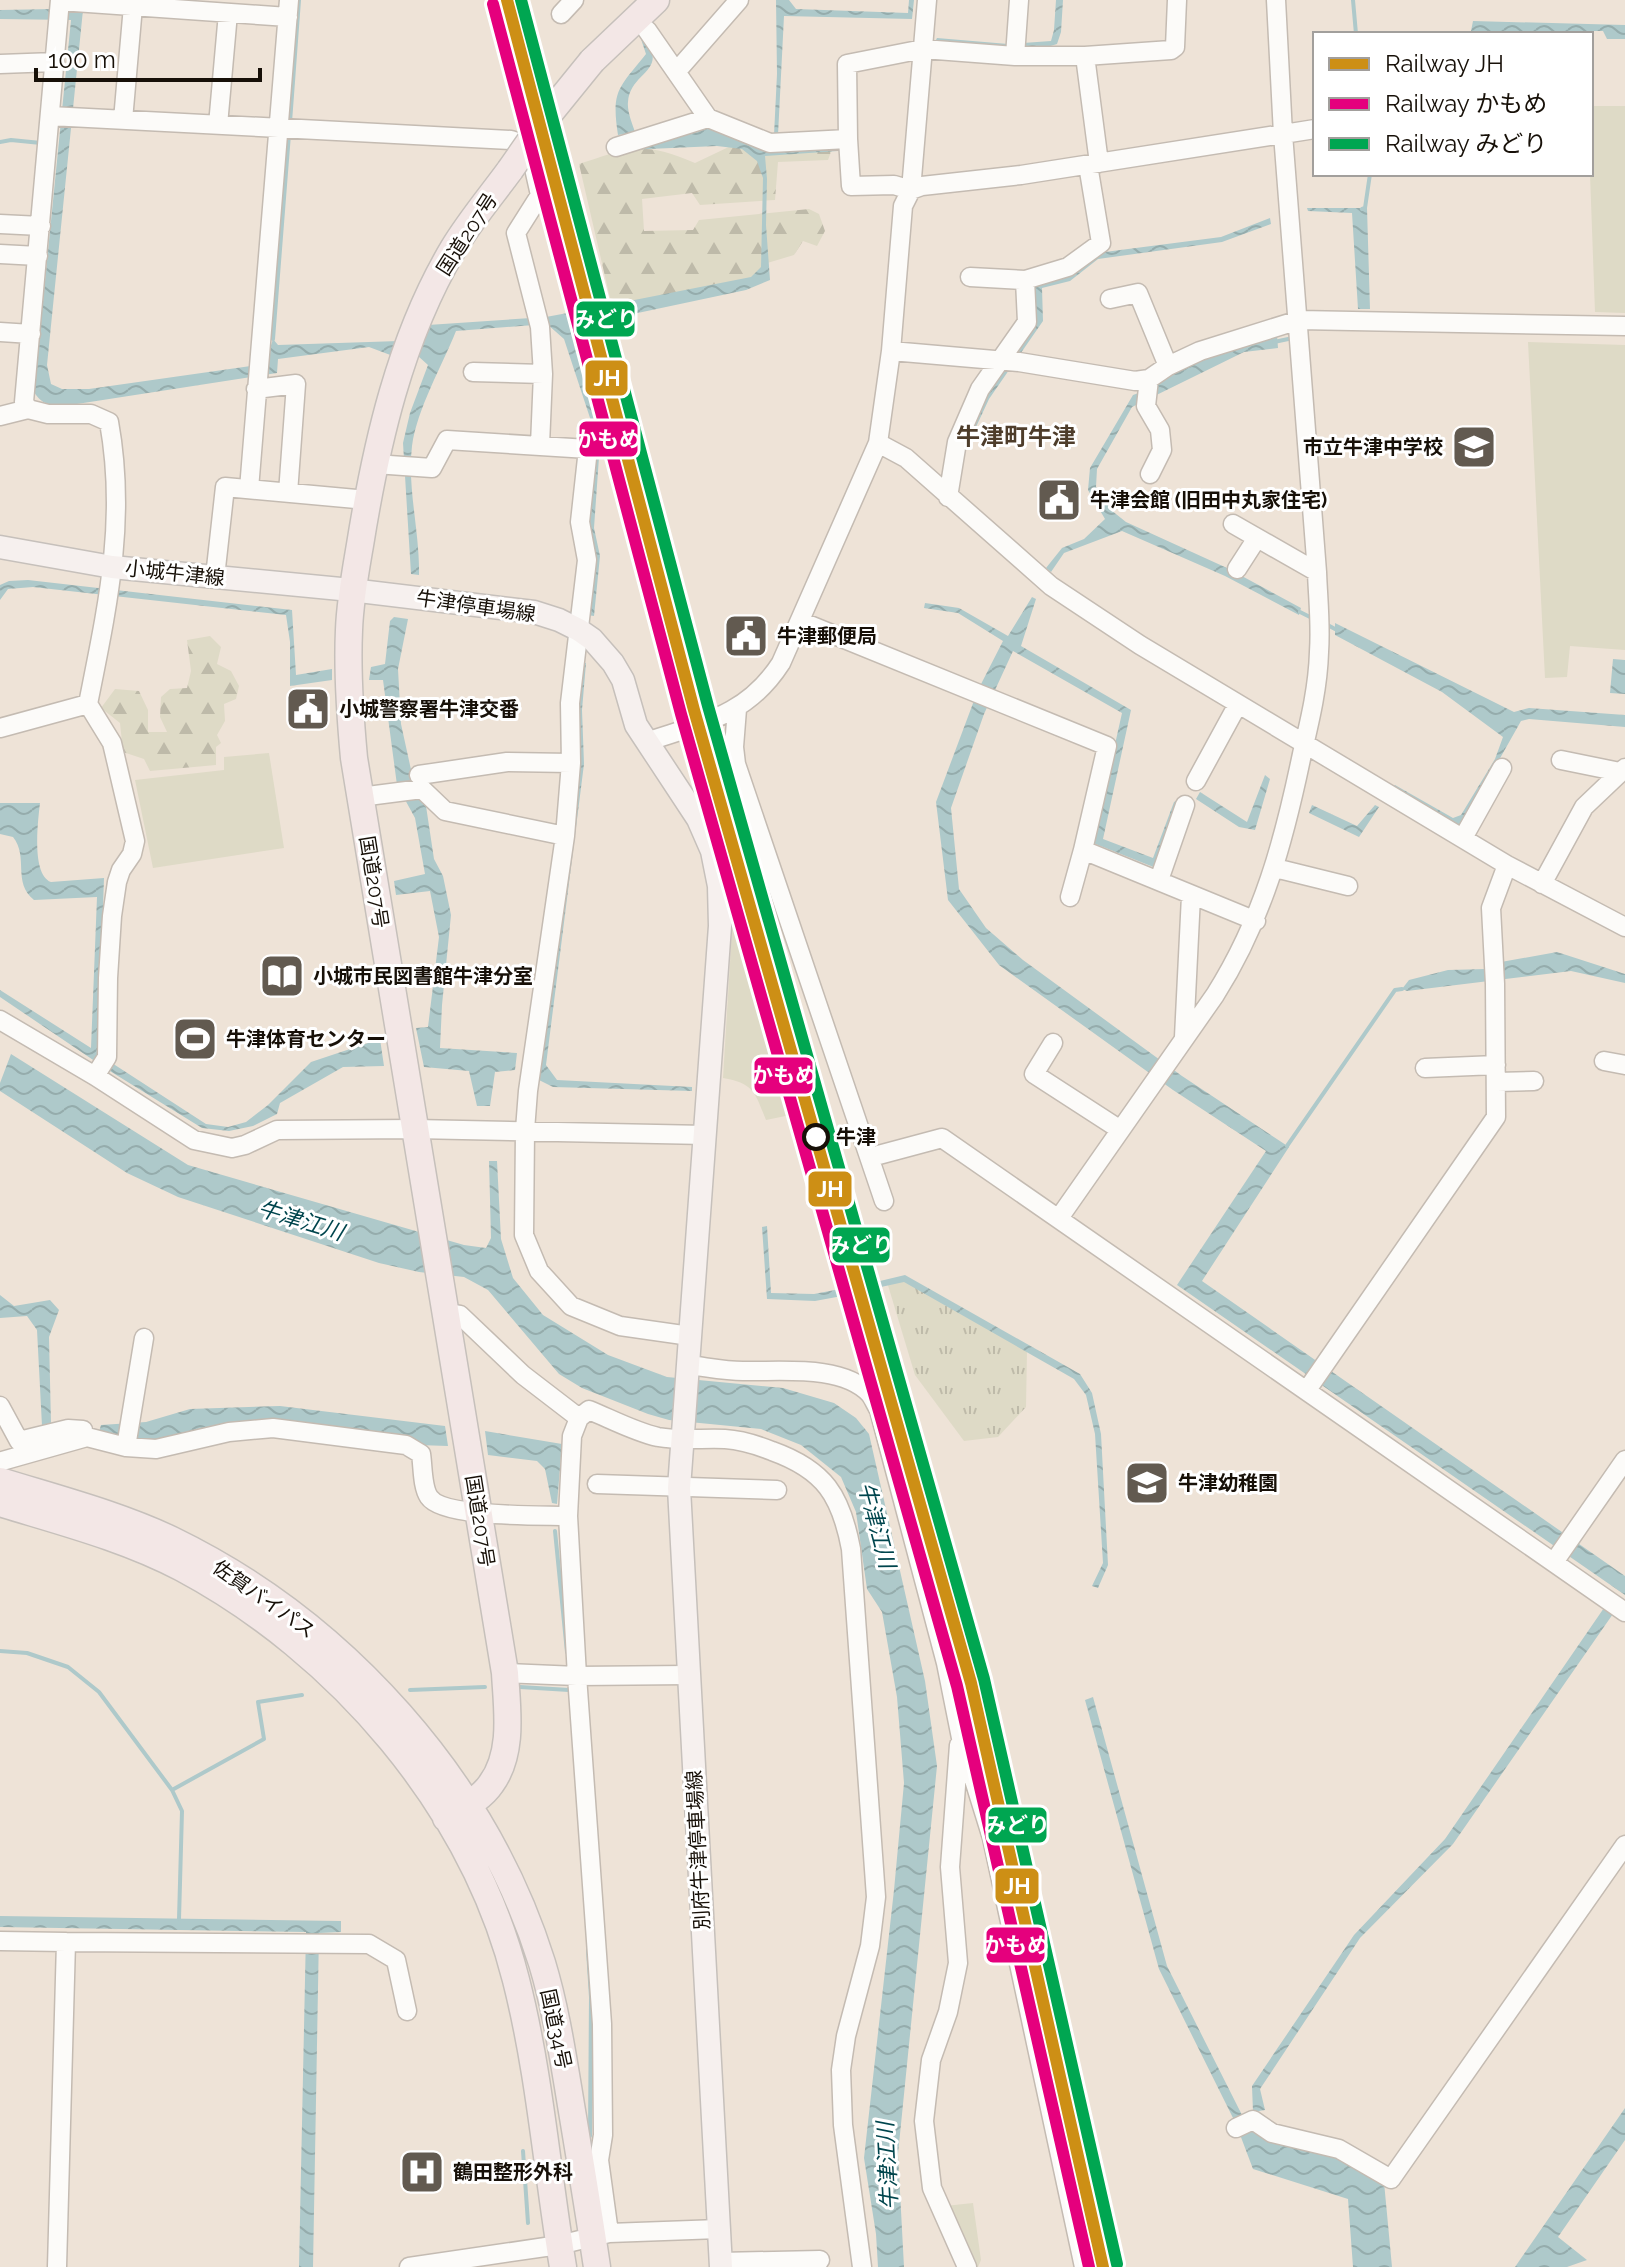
<svg xmlns="http://www.w3.org/2000/svg" width="1625" height="2267" font-family="Raleway,'Noto Sans JP',sans-serif">
<defs>
<pattern id="grass-tufts" width="24" height="20" patternUnits="userSpaceOnUse" patternTransform="scale(2)"><rect width="24" height="20" fill="#dedac6"/><path d="M3 7l-1-3M5 7V3M7 7l1-3M15 17l-1-3M17 17v-4M19 17l1-3" fill="none" stroke="#bebaa9"/></pattern>
<pattern id="forest-firs" width="22" height="20" patternUnits="userSpaceOnUse" patternTransform="scale(2)"><rect width="22" height="20" fill="#dedac6"/><path d="M5 1l3.5 6h-7zM16 11l3.5 6h-7z" fill="#bebaa9"/></pattern>
<pattern id="water-waves" width="16" height="10" patternUnits="userSpaceOnUse" patternTransform="scale(2)"><rect width="16" height="10" fill="#aec9ca"/><path d="M0 5q4-4 8 0t8 0" fill="none" stroke="#95acac"/></pattern>
</defs>
<rect width="100%" height="100%" fill="#eee3d7"/>
<path fill="url(#grass-tufts)" d="M904 1278 1027 1351 1026 1407 998 1437 964 1441 915 1375 887 1282Z"/>
<path fill="url(#forest-firs)" d="M735 144 832 149 828 160 778 162 775 200 700 205 692 193 642 199 644 231 693 230 699 220 809 209 819 214 825 231 817 246 803 241 794 255 764 264 752 282 626 303 610 298 579 164C631 147 643 141 695 163Z
M210 636 221 647 217 664 231 671 239 686 236 699 224 704 225 721 217 735 221 743 216 747V765L150 771 144 759 123 752 120 723 101 708 115 689 139 691 148 710V732H167L160 717 161 697 170 689 187 688 191 671 187 640Z"/>
<path fill="#dedac6" d="M1591 106H1625V313L1595 312 1590 174Z
M1528 342 1625 345V650L1570 646 1567 677 1545 678Z
M269 753 284 848 153 868 135 780 224 770V757Z
M733 914H739L795 1114 766 1120C755 1093 754 1083 723 1078Z
M973 2203 981 2260 978 2267 973 2266 945 2206Z"/>
<path fill="url(#water-waves)" d="M84 0 47 365 51 384 62 389H89L265 364 273 339 278 345 399 341 393 356 369 347 278 359 277 373 64 406C50 405 42 405 34 392L71 20 0 19V10L53 9Z
M776 0H789L796 9 908 13 909 0H914L912 19 784 16 778 135H774L777 74Z
M1056 0H1063L1061 32 1057 44C1024 56 971 44 936 40L937 38 1008 44 1051 41 1054 30Z
M1473 21 1625 25V39H1607L1603 31H1471Z
M644 37C670 72 630 71 628 102 627 111 632 123 635 132L618 135C611 90 619 88 646 54L641 39Z
M705 128 838 146V151L765 156 767 179 766 225 770 280 746 290 633 314 616 335 609 305 751 277 761 267 763 178 757 161 742 149 717 146 626 150Z
M1307 208H1367L1370 309H1358L1352 213 1308 211Z
M1270 218 1271 224 1222 242 1098 259 1070 281 1042 288 1043 321 989 399 969 442 965 440 983 398 1035 320V285L1097 253 1221 237Z
M578 311 584 346 581 352 601 429 594 528 600 556 594 616 587 615 586 521 592 424 564 339 547 324 456 331C442 366 417 409 412 446 407 488 420 533 419 575L411 574 403 443 410 413 428 365 418 356 428 325 546 317Z
M1277 335 1278 348 1244 352 1132 407 1097 469 1096 487 1111 510 1126 522 1227 568 1301 608 1299 615 1225 576 1122 531 1064 553 1051 572 1046 568 1062 548 1084 539 1105 519 1088 490 1090 468 1133 395 1153 388 1196 360Z
M28 580 292 610 296 675 332 669V680L290 686V642L286 615 33 587 8 589 0 600V585L9 581Z
M1032 597 1036 599 1021 646 1131 710 1103 839 1153 858 1174 802 1179 799 1156 868 1093 843 1122 713 1013 651 984 714 951 808 959 889 986 928 1023 960 1182 1076 1289 1147 1202 1281 1625 1576V1595L1177 1285 1266 1151 1173 1090 999 965 948 900 936 802 978 690 1003 641 958 613 924 608 925 603 959 608 1008 636Z
M394 617 408 619 398 669 401 724 415 788 426 806 434 859 443 876 451 915 442 1005 440 1048 517 1053 515 1070 495 1072 490 1106H477L469 1071 424 1067 416 1028 428 1027 439 937 430 891 396 895 394 881 425 874 415 818 397 785 383 680H369L371 667 385 664 390 621Z
M1335 623 1514 712 1529 708 1625 715V727L1529 719 1521 721 1463 824 1455 827 1391 788 1395 785 1453 818 1461 815 1495 759 1503 737 1442 692 1335 635Z
M1613 659 1625 660V694L1610 693Z
M580 662 586 663 582 710 584 764 546 1065 557 1080 692 1087V1091L553 1087 539 1080Z
M1265 775 1270 779 1255 830 1239 827 1196 799 1200 792 1247 822Z
M0 803H40C38 821 31 874 51 882L104 878 98 1054 206 1124 228 1127 246 1122 268 1105 311 1062 380 1039 384 1066 343 1067 280 1103 277 1114 253 1126 229 1131 202 1128 105 1068 0 997V990L91 1048 97 897 34 900C12 882 29 857 13 837L0 834Z
M1312 805 1357 826 1375 805 1379 807 1359 837 1309 813Z
M1557 952 1625 974V983L1571 971 1407 991 1402 989 1409 980 1448 970 1486 969 1501 962Z
M11 1054 188 1165 464 1245 486 1248 491 1238 489 1161H497L501 1239 513 1278 543 1315 608 1355 667 1377 783 1388 834 1403 856 1418 869 1434 925 1681 937 1766 898 2154 904 2267H878L876 2234 864 2158 894 1890 904 1783 897 1697 882 1612 867 1589 856 1512 841 1477 801 1445 761 1429 669 1420 648 1414 582 1388 559 1374 488 1290 464 1277 419 1272 379 1263 178 1197 127 1173 0 1091V1083Z
M767 1226 771 1293 814 1294 840 1289 842 1296 815 1301 767 1299 762 1227Z
M905 1275 1080 1374 1092 1393 1101 1434 1108 1565 1098 1588 1092 1586 1103 1563 1095 1434 1086 1395 1074 1379 904 1282 881 1287 880 1281Z
M0 1295 14 1306 50 1300 59 1310 49 1337 51 1424 47 1427 42 1426 37 1330 27 1316 0 1318Z
M280 1406 445 1426 448 1446 418 1445 405 1436 265 1421 201 1428 154 1442 114 1438 99 1432 101 1425 146 1422 190 1409Z
M485 1431 562 1444 557 1504 552 1503 545 1469 537 1461 488 1455Z
M1606 1605 1615 1611 1453 1844 1360 1938 1260 2089 1265 2110 1253 2112 1252 2086 1354 1935 1445 1839Z
M1093 1697 1167 1966 1244 2119 1257 2135 1336 2154 1384 2182 1392 2267H1353L1348 2199 1253 2169 1236 2124 1159 1969 1085 1700Z
M0 1916 341 1921V1932L319 1933 313 2267H299L306 1932 0 1927Z
M1625 2108V2140L1558 2237 1587 2260 1567 2267H1515Z"/>
<g fill="none" stroke-linecap="round" stroke-linejoin="round">
<path stroke="#aec9ca" stroke-width="4" d="M1353 0 1356 34
M290 122 299 0
M0 142 11 140 41 143
M1362 209 1365 208 1370 174
M273 339 289 134
M1274 342 1293 338
M1300 612 1312 618
M1324 623 1335 629
M1287 1146 1395 990 1402 989
M555 1531 567 1652
M0 1651 27 1653 68 1667 99 1692 172 1790 182 1811 179 1919
M520 1687 569 1690
M410 1690 485 1687
M172 1790 264 1739 258 1702 302 1695
M588 1950 591 1997 590 2136
M523 2151 528 2223"/>
<g stroke="#c4bbb2" stroke-width="21">
<path id="minor" d="M60 1 288 17
M561 14 574 0
M647 30 708 118 770 143 848 139 851 186 894 185 911 190 927 0
M1015 56 1019 0
M1085 56 1099 163
M0 64 55 62
M676 72 739 0
M50 116 511 140 529 146 540 195 516 233 540 327 543 374 540 445
M123 120 133 6
M218 125 228 13
M848 139 847 64 923 49 1015 56H1085L1171 50 1175 47 1177 0
M616 147 708 118
M0 224 41 226
M0 254 38 256
M970 277 1025 280 1068 267 1101 243 1088 165
M1110 299 1138 293 1168 366
M0 332 31 334
M891 351 1019 362 1135 381 1149 379 1168 366 1200 351 1299 320 1625 326
M473 372 543 374
M1149 379 1146 406 1160 430 1162 450 1150 474
M256 389 296 384 288 493
M28 409 24 402 60 0
M0 416 28 409 48 414H91L109 422C127 521 107 608 88 704L112 743 135 841 132 854 121 870 117 882 112 916 108 978 107 1057 95 1076
M878 443 906 458 1051 586 1140 645 1507 865 1625 927
M375 464 432 468 447 440 588 449 580 522 587 560 570 703 571 763 565 836 528 1091 525 1130 524 1235 539 1271 571 1306 620 1326 690 1336
M249 489 289 0
M948 497 957 442 980 389 1027 322 1025 280
M1233 524 1317 572
M1237 569 1257 538
M215 577 225 487 367 500
M800 621 1107 746 1083 850 1256 921
M737 709 734 747 736 764 884 1201
M0 728 88 704
M646 742C702 723 747 716 781 663L878 443 891 351 903 206 911 190 922 186 1021 175 1315 129
M1561 760 1620 772
M419 775 507 762 571 763
M1196 781 1238 704
M360 797 422 789 445 811 565 836
M1463 838 1502 768
M1275 868 1348 886
M1159 880 1185 805
M1542 884 1584 807 1625 768
M1070 897 1083 850
M0 1020 95 1076 194 1140 232 1148 245 1145 277 1130 415 1129 706 1135
M1184 1037 1191 896
M1053 1043 1034 1074 1119 1129
M1604 1061 1625 1065
M1425 1068 1496 1065
M1497 1082 1534 1081
M871 1157 942 1138 1625 1612
M1059 1218 1215 995C1263 919 1284 841 1302 754 1310 720 1318 687 1319 652 1321 625 1318 599 1317 572L1283 134 1276 0
M446 1313 460 1315 523 1375 579 1418
M688 1365C706 1367 725 1371 743 1371 780 1372 842 1364 870 1394 873 1398 876 1405 879 1410L946 1663 961 1738 992 1838 1084 2267
M1307 1390 1496 1117 1495 984 1491 908 1507 865
M0 1406 19 1441 68 1429 83 1430
M126 1447 144 1338
M2 1461 87 1437 126 1447 156 1449 229 1432 273 1428 406 1445 421 1454C423 1466 422 1487 429 1497 443 1518 541 1515 568 1516
M597 1484 777 1490
M1554 1562 1625 1460
M505 1673 577 1676 689 1675
M959 1745 950 1867 958 1963 948 2012 931 2060 924 2121 932 2188 967 2267
M0 1941 66 1942 57 2267
M66 1942 369 1944 396 1960 407 2011
M1236 2128 1253 2120 1272 2133 1339 2149 1391 2179 1625 1845
M609 2233 599 2160 603 2135 602 2024 577 1676 568 1516 572 1436 579 1418 589 1410C611 1419 635 1432 658 1437 681 1441 702 1438 725 1439 742 1440 757 1445 772 1451 825 1470 841 1496 851 1549L876 1897 870 1946 846 2036 841 2070 843 2125 862 2267
M720 2262 820 2260
M409 2267 559 2245 609 2233 719 2229"/>
</g>
<g stroke="#c6c0bb" stroke-width="25">
<path id="major" d="M0 547 112 567 351 590 534 612 559 620 579 630 592 639 613 663 623 680 636 725 698 819 712 851 719 886 720 926 679 1488 721 2267"/>
</g>
<g stroke="#c6c0bb" stroke-width="29">
<path id="highway" d="M592 61 656 0
M0 1481C58 1499 117 1514 172 1540 343 1623 485 1781 542 1963 556 2009 563 2057 571 2105 580 2159 589 2213 597 2267
M0 1503C62 1522 125 1538 182 1568 339 1652 472 1806 516 1980 540 2074 547 2172 563 2267
M446 1818C461 1809 481 1799 491 1784 514 1753 507 1709 505 1673L354 758C350 715 347 673 349 630 350 601 355 574 360 545 376 445 400 338 453 249 469 222 491 196 510 170"/>
</g>
<use href="#minor" stroke="#fcfbf9" stroke-width="18"/>
<use href="#major" stroke="#f6f0ee" stroke-width="22"/>
<use href="#highway" stroke="#f3e7e6" stroke-width="26"/>
<g stroke="#c6c0bb" stroke-width="29" stroke-linecap="butt">
<path id="highway-bridge" d="M510 170 549 114 592 61"/>
</g>
<use href="#highway-bridge" stroke="#f3e7e6" stroke-width="26"/>
<g stroke="#fff" stroke-width="18">
<path id="rail-1" d="M507 0 694 710 971 1683 1103 2267"/>
</g>
<g stroke="#fff" stroke-width="18">
<path id="rail-2" d="M493 4 681 714 957 1686 1089 2267"/>
</g>
<g stroke="#fff" stroke-width="18">
<path id="rail-3" d="M521 0 708 706 984 1679 1117 2264"/>
</g>
<use href="#rail-1" stroke="#cd8f15" stroke-width="12"/>
<use href="#rail-2" stroke="#e5007d" stroke-width="12"/>
<use href="#rail-3" stroke="#00a651" stroke-width="12"/>
</g>
<defs>
<g id="school-square" transform="scale(2.3)"><rect x="-9" y="-9" width="18" height="18" rx="4" fill="#625a50" stroke="#fff"/><path d="M0-5L7-2L0 1L-7-2ZM-4 1L0 2.5L4 1V4Q0 6-4 4Z" fill="#fff"/></g>
<g id="civic-square" transform="scale(2.3)"><rect x="-9" y="-9" width="18" height="18" rx="4" fill="#625a50" stroke="#fff"/><path d="M-.6-6.5H3V-4.5H.6V-3L4-1V1h2V6H-6V1h2V-1L-.6-3ZM-1.2 2.5V6h2.4V2.5Z" fill="#fff"/></g>
<g id="library-square" transform="scale(2.3)"><rect x="-9" y="-9" width="18" height="18" rx="4" fill="#625a50" stroke="#fff"/><path d="M-6-4Q-3-5.5-.7-3.5V5Q-3 3-6 4ZM6-4Q3-5.5 .7-3.5V5Q3 3 6 4Z" fill="#fff"/></g>
<g id="stadium-square" transform="scale(2.3)"><rect x="-9" y="-9" width="18" height="18" rx="4" fill="#625a50" stroke="#fff"/><path d="M0-5a6.5 5 0 1 0 0 10a6.5 5 0 1 0 0-10ZM-3.5-1.8h7v3.6h-7Z" fill="#fff"/></g>
<g id="hospital-square" transform="scale(2.3)"><rect x="-9" y="-9" width="18" height="18" rx="4" fill="#625a50" stroke="#fff"/><path d="M-5-5h3v3.5h4V-5h3V5h-3V1.5h-4V5h-3Z" fill="#fff"/></g>
</defs>
<g fill-rule="evenodd">
<use href="#school-square" x="1474" y="447"/>
<use href="#civic-square" x="1059" y="500"/>
<use href="#civic-square" x="746" y="636"/>
<use href="#civic-square" x="308" y="709"/>
<use href="#library-square" x="282" y="976"/>
<use href="#stadium-square" x="195" y="1039"/>
<use href="#school-square" x="1147" y="1483"/>
<use href="#hospital-square" x="422" y="2172"/>
</g>
<circle fill="#fff" stroke="#171008" stroke-width="4" cx="816" cy="1137" r="12"/>
<g text-anchor="middle" dominant-baseline="central" stroke-width="6" stroke-linejoin="round" paint-order="stroke">
<g font-size="20" fill="#171008" stroke="#fff">
<text transform="translate(467 234) rotate(-57)">国道207号</text>
<text transform="translate(175 573) rotate(6)">小城牛津線</text>
<text transform="translate(476 606) rotate(8)">牛津停車場線</text>
<text transform="translate(374 882) rotate(81)">国道207号</text>
<text transform="translate(480 1521) rotate(81)">国道207号</text>
<text transform="translate(264 1599) rotate(35)">佐賀バイパス</text>
<text transform="translate(698 1850) rotate(-93)">別府牛津停車場線</text>
<text transform="translate(556 2029) rotate(78)">国道34号</text>
</g>
<g font-size="20" font-weight="bold" fill="#171008" stroke="#fff" text-anchor="start">
<text x="1443" y="447" text-anchor="end">市立牛津中学校</text>
<text x="1090" y="500">牛津会館 (旧田中丸家住宅)</text>
<text x="777" y="636">牛津郵便局</text>
<text x="339" y="709">小城警察署牛津交番</text>
<text x="313" y="976">小城市民図書館牛津分室</text>
<text x="226" y="1039">牛津体育センター</text>
<text x="1178" y="1483">牛津幼稚園</text>
<text x="453" y="2172">鶴田整形外科</text>
</g>
<g font-size="20" font-weight="bold" fill="#171008" stroke="#fff" text-anchor="start">
<text x="836" y="1137">牛津</text>
</g>
<g font-size="22" font-style="italic" fill="#00454d" stroke="#fff">
<text transform="translate(301 1220) rotate(17)">牛津江川</text>
<text transform="translate(877 1525) rotate(75)">牛津江川</text>
<text transform="translate(887 2166) rotate(-93)">牛津江川</text>
</g>
<g font-size="24" font-weight="bold" fill="#4e3d2b" stroke="#fff">
<text x="1016" y="436">牛津町牛津</text>
</g>
</g>
<g stroke="#fff" stroke-width="3">
<rect x="575" y="300" width="61" height="38" rx="8" fill="#00a651"/>
<rect x="584" y="359" width="45" height="38" rx="8" fill="#cd8f15"/>
<rect x="578" y="420" width="61" height="38" rx="8" fill="#e5007d"/>
<rect x="753" y="1056" width="61" height="39" rx="8" fill="#e5007d"/>
<rect x="807" y="1170" width="46" height="38" rx="8" fill="#cd8f15"/>
<rect x="831" y="1226" width="60" height="38" rx="8" fill="#00a651"/>
<rect x="987" y="1806" width="61" height="38" rx="8" fill="#00a651"/>
<rect x="994" y="1867" width="46" height="38" rx="8" fill="#cd8f15"/>
<rect x="985" y="1926" width="61" height="38" rx="8" fill="#e5007d"/>
</g>
<g font-size="22" text-anchor="middle" font-weight="bold" fill="#fff">
<text x="606" y="327">みどり</text>
<text x="607" y="386">JH</text>
<text x="608" y="447">かもめ</text>
<text x="784" y="1083">かもめ</text>
<text x="830" y="1197">JH</text>
<text x="861" y="1253">みどり</text>
<text x="1017" y="1833">みどり</text>
<text x="1017" y="1894">JH</text>
<text x="1016" y="1953">かもめ</text>
</g>
<rect x="1313" y="32" width="280" height="144" fill="#ffffff" stroke="#a29f9c" stroke-width="2"/>
<rect x="1329" y="58" width="40" height="12" fill="#cd8f15" stroke="#a29f9c" stroke-width="2"/>
<text x="1385" y="72" font-size="24" fill="#171008">Railway JH</text>
<rect x="1329" y="98" width="40" height="12" fill="#e5007d" stroke="#a29f9c" stroke-width="2"/>
<text x="1385" y="112" font-size="24" fill="#171008">Railway かもめ</text>
<rect x="1329" y="138" width="40" height="12" fill="#00a651" stroke="#a29f9c" stroke-width="2"/>
<text x="1385" y="152" font-size="24" fill="#171008">Railway みどり</text>
<path d="M36 68v12h224v-12" fill="none" stroke="#171008" stroke-width="4"/>
<text x="48" y="68" font-size="24" fill="#171008" stroke="#ffffff" stroke-width="6" paint-order="stroke">100 m</text>
</svg>
